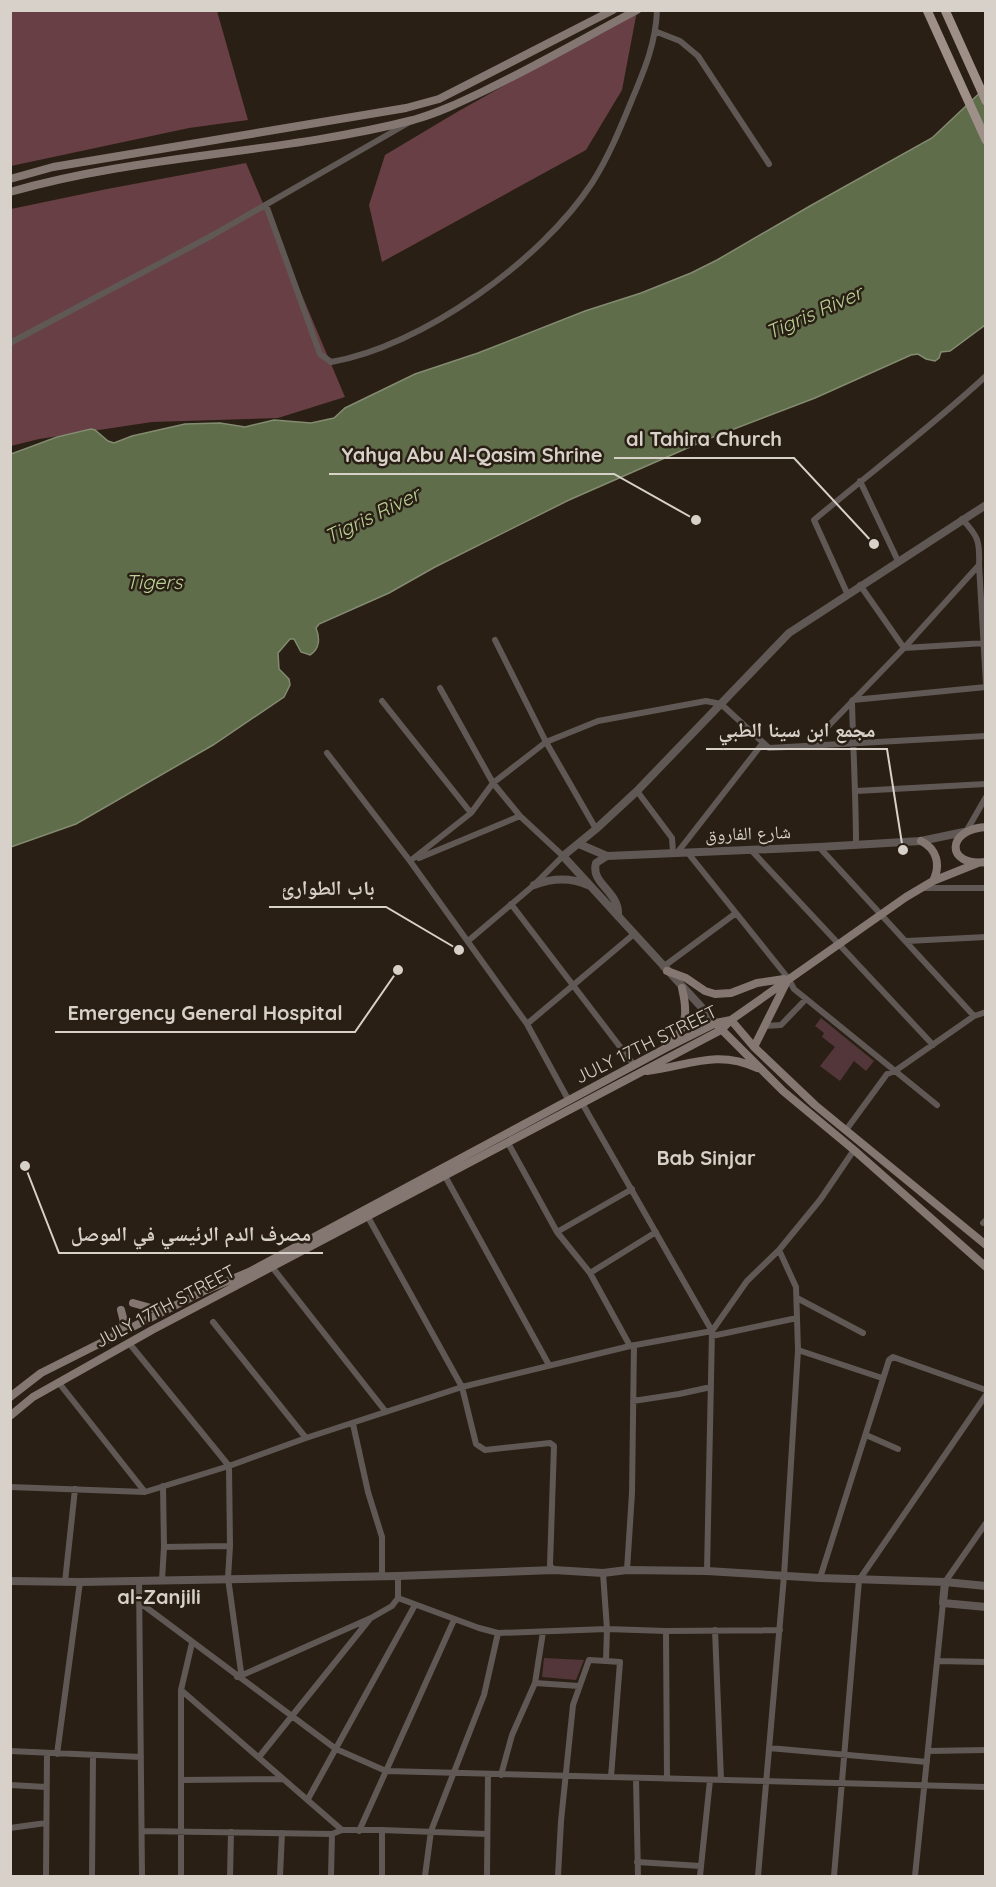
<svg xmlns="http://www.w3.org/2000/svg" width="996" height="1887" font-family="Quicksand,'Noto Naskh Arabic',sans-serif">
<rect width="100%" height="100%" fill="#2a1f14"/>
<path fill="#533639" d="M821 1018 874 1061 866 1071 854 1061 840 1081 820 1066 835 1047 822 1037 824 1033 815 1026Z
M544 1658 584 1660 576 1680 542 1677Z"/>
<path fill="#673f44" d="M10 11H217L248 120 189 128 11 166Z
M637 11 622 90 586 150 382 262 369 205 385 155 457 112Z
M246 163 345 397 278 418 152 422 39 439 11 446V209L107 189Z"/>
<path fill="#5f6d4a" stroke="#838b70" stroke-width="1.5" d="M985 88V325L950 351 941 352 939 358 935 361 926 359 918 354 911 355 815 398 708 439 569 500 435 567 389 593 319 624 316 628C320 638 320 649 310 655L301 652 294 639H290L278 653 279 669 289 679 290 685 284 697 213 745 76 824 11 847V454L57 437 91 429 95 430 108 441 114 443 132 436 185 424 220 423 245 427 274 420 311 423 334 418 345 408 415 374 478 353 585 311 641 293 691 273 717 260 810 206 932 138Z"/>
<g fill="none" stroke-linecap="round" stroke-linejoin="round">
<path stroke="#605855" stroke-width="6" d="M657 32 680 41 698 56 769 164
M266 205 320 354 331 362C421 347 542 260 592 183 608 158 620 129 631 102 644 71 656 43 657 10
M10 343 213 235 408 123
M860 481 898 561
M962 519C978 536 980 541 979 565L986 684
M860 585 904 648 985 643
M847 593 814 520C871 472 931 427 986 376
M495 640 546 742 596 829
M440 688 493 783 520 816 563 856 534 885 468 941
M853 700 986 687
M382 701 471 813
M852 701C853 749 856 797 856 845
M808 747 904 648 979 565
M327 753 410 861 527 1024 569 1101
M637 791 672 838 673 853
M856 791 986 784
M967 830 986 797
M819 847 974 1016
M751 850 933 1045
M677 853 762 744
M688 853 788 978 794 989 937 1105
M419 858 520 816
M410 861 471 813 493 783 546 742 598 721 706 701 721 704 769 748 986 736
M923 888H986
M511 904 634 1065
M907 941 986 937
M663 967 736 913
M527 1024 634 934
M765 1026 781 1025 806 999
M582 1103 712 1331 707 1571
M846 1130 887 1074 895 1071 974 1016 986 1012
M508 1143 557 1232 590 1273 630 1346
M445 1176 549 1365
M368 1217 462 1387 476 1444 485 1450 550 1443 554 1446 550 1565 554 1570
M983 1223 986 1220
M557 1232 632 1189
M272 1267 386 1412
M590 1273 656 1232
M797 1298 863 1333
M213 1322 306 1438
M712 1336 797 1318
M129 1343 229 1466 230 1546 228 1578 241 1672 237 1677
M798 1350 882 1378
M59 1383 145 1492
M633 1401 679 1394 711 1387
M353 1424 368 1492 382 1537V1575
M866 1435 898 1449
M10 1487 145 1492 229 1466 306 1438 462 1387 630 1346 712 1331 747 1281 779 1250 820 1200 854 1150
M164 1547 230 1546
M627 1570 632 1493 634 1345
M398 1576V1598L479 1628 498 1633 607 1629 666 1631 780 1630
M820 1578 889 1360 893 1357 986 1390
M139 1580 142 1876
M162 1580 164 1547 163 1486
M65 1582 75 1489
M945 1582 986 1523
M139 1602 336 1749 386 1771 986 1787
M715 1630 721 1780
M666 1631 667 1779
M606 1661 620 1662 611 1777
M937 1661 986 1662
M238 1677 371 1618 392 1606 398 1598
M535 1683 579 1686
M181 1690 342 1830
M769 1748 927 1762
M10 1751 141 1757
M928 1751 986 1750
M57 1754 80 1582
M259 1757 369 1620
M501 1775 512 1735 535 1683 543 1632
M636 1778 638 1876
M181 1780 283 1779
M10 1785 46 1787
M308 1799 415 1605
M10 1828 46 1823
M142 1831 332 1834 342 1830H382L487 1834
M359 1831 454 1620
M637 1862 701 1866
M46 1876 47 1753
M92 1876 93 1755
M181 1876V1690L192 1643
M230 1876 231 1832
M280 1876 282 1833
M331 1876 332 1834
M382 1876V1830
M425 1876 431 1831 484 1695 498 1633
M487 1876 488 1774
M558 1876 561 1821 573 1705 589 1660 606 1661 607 1629 603 1573
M700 1876 710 1780
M758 1876 784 1576 798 1350 796 1287 779 1250
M834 1876 859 1580 986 1395
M915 1876 943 1603"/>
<path stroke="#605855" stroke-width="8" d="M579 844 607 856
M534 885C552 878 570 877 588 885
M618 916C620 891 590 884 596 863L607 856 819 847 921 841 964 832
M716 1023 563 856 596 829 637 791 789 633 986 505
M10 1581 80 1582 398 1576 554 1570 603 1573 627 1570 707 1571 820 1578 945 1582 986 1586
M945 1582 943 1603 986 1607"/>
<path stroke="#847772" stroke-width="8" d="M10 179 53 167 406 108 439 99 613 10
M10 192C142 154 280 154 413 120 438 113 461 102 484 91 536 66 586 37 637 10
M986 827C946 829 945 867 986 862
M921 841C937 849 941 865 933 881
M667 971 686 978 705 991 715 994 731 993 757 983 784 979
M731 1020 754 1047 815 1105 986 1245
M718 1026 783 1091 854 1150 986 1267
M671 1043C688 1027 687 1009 682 988
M754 1047 787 981
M647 1071C688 1066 717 1049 757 1068
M133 1303 151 1308 166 1309
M121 1334 124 1322 121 1310
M10 1397 41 1373 206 1290 249 1272 666 1048 716 1023 731 1020
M10 1416 33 1397 152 1330 721 1030 731 1020 906 897 933 881 978 863"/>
<path stroke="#9f8f89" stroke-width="9" d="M927 10 986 140
M945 10 986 101"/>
</g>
<g text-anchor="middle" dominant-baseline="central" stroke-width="5" stroke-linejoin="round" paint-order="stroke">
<g font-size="18" fill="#d8d1c9" stroke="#2a1f14">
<text transform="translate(748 833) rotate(-2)">شارع الفاروق</text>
<text transform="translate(646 1044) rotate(-26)">JULY 17TH STREET</text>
<text transform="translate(165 1306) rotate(-28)">JULY 17TH STREET</text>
</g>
<g font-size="20" font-style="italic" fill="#bbd396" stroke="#2a1f14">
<text transform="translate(814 312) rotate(-24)">Tigris River</text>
<text transform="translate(372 515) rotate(-26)">Tigris River</text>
<text x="154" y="581">Tigers</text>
</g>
<g font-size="20" font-weight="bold" fill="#d8d1c9" stroke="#2a1f14">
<text x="706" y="1157">Bab Sinjar</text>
<text x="159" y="1596">al-Zanjili</text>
</g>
</g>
<path fill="none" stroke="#d8d1c9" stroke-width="2" d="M874 544L794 458H614M696 520L614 474H329M903 850L887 749H706M459 950L386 907H269M398 970L355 1032H55M25 1166L59 1253H323"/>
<g fill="#d8d1c9" stroke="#2a1f14" stroke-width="2">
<circle cx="874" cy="544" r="6"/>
<circle cx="696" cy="520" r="6"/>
<circle cx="903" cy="850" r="6"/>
<circle cx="459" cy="950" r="6"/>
<circle cx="398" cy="970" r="6"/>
<circle cx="25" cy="1166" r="6"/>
</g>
<g font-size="20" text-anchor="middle" font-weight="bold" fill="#d8d1c9" stroke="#2a1f14" stroke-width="5" stroke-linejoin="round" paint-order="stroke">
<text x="704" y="446">al Tahira Church</text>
<text x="472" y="462">Yahya Abu Al-Qasim Shrine</text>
<text x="797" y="737">مجمع ابن سينا الطبي</text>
<text x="328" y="895">باب الطوارئ</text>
<text x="205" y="1020">Emergency General Hospital</text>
<text x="191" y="1241">مصرف الدم الرئيسي في الموصل</text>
</g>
<rect width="996" height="1887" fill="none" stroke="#d8d1c9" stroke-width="24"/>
</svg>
